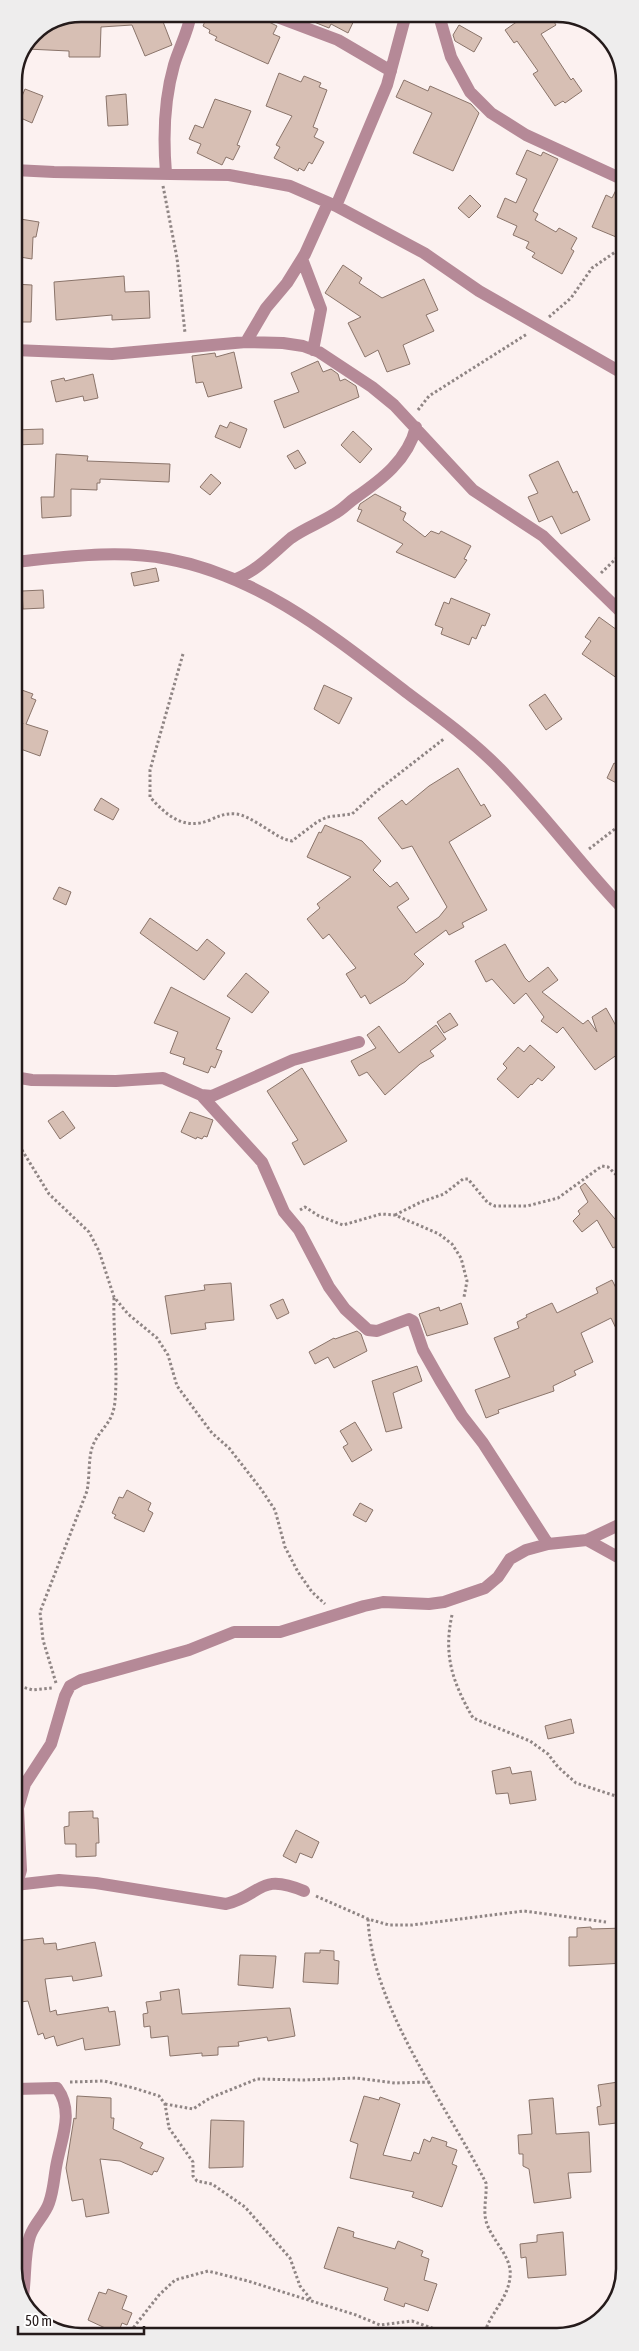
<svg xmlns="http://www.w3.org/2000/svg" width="639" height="2351" font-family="'Asap Condensed',sans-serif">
<rect width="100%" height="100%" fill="#fcf1f0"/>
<path fill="#d7bfb4" stroke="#8a746a" d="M82 14H160L172 45 145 56 132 25 101 27 100 57H69V51L27 49 34 34Z
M208 14H238L252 20 255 14H261L263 19 277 26 273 34 280 37 268 64 215 40 217 37 209 33 210 30 203 26Z
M294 14H357L348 33 331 24 329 28Z
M528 14H549L556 25 541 34 571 80 573 78 582 91 565 103 563 101 555 106 533 74 538 71 517 41 514 43 505 30Z
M459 25 482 38 474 52 455 41 453 35Z
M279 73 301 82 304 76 321 83 319 87 327 90 313 127 318 129 314 137 324 142 312 164 309 162 304 171 299 168 298 171 274 158 280 147 276 145 292 116 266 106Z
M404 80 428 91 430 86 471 104 479 113 453 171 413 153 432 113 396 97Z
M25 89 43 96 32 123 14 115Z
M126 94 128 125 108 126 106 96Z
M215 99 251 111 237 145 240 146 233 160 226 157 222 165 197 153 201 144 189 139 195 125 203 128Z
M527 150 541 156 543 152 558 159 533 211 538 214 535 220 556 232 559 228 577 238 571 249 574 251 562 274 532 257 535 253 526 248 529 242 513 235 517 226 497 217 505 198 516 203 527 179 516 174Z
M618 186 624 188V231L621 239 592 227 606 195 612 198Z
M470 195 481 206 469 218 458 208Z
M14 218 39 222 36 237H33L32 259 14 256Z
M343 265 362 278 359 283 382 298 424 279 438 310 426 315 434 331 403 345 410 364 387 372 378 350 365 357 348 323 361 317 325 293Z
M124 276 125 292 149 291 150 318 112 320V315L56 320 54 282Z
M14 284 32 285 31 322H14Z
M234 352 242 388 208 397 203 382 196 383 192 356 215 353 216 357Z
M318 361 323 372 331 369 338 374 340 381 345 379 356 386 359 397 284 428 274 401 299 392 291 373Z
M93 374 98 398 84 401 83 396 56 402 51 381 64 378 65 381Z
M230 422 247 429 240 448 215 437 220 425 227 428Z
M43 429V444L14 445V430Z
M353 431 372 449 360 463 341 445Z
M298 450 306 463 295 469 287 456Z
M56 454 88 456 87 461 170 464 169 482 100 479V483H97V490L71 489V516L42 518 41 497H54Z
M558 461 573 493 577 491 590 520 561 534 552 516 539 522 528 497 538 493 529 475Z
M211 474 221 483 210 495 200 487Z
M375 494 401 507 400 510 406 513 403 520 425 537 431 531 439 534 441 531 471 546 464 559 467 560 455 578 396 552 403 544 357 521 362 510 358 509 360 504Z
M156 568 159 581 134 586 131 573Z
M43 590 44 608 23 609 22 591Z
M451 598 490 614 485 626 482 625 476 639 472 637 469 645 441 634 443 628 435 625 444 602 449 604Z
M599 617 624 635V683L582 654 591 641 585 637Z
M324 685 352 698 339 724 314 709Z
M19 689 33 694 31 698 36 700 26 724 48 731 40 756 15 747 23 723 14 719V702Z
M545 694 562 719 546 730 529 705Z
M614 763 624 768V787L607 778Z
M458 768 481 806 484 804 491 816 449 842 487 910 462 923 464 927 449 935 446 930 414 954 424 964 405 982 370 1004 365 995 361 998 346 974 356 968 329 934 323 939 307 919 320 908 317 904 351 877 307 857 319 832 321 833 325 825 362 841 381 861 373 870 390 887 397 882 409 899 397 907 416 933 439 917 447 907 412 846 402 849 378 818 402 800 406 805 429 786Z
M101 798 119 809 113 820 94 810Z
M59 887 71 892 66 905 53 899Z
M150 918 197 951 207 939 225 953 204 980 140 933Z
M505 944 525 978 529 982 548 967 558 980 542 992 583 1024 588 1020 597 1032 592 1017 606 1008 624 1040V1050L595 1070 563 1027 557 1033 541 1021 544 1017 526 993 514 1004 492 979 486 982 475 961Z
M246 973 269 992 252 1013 227 996Z
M171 987 230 1018 216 1049 222 1051 215 1068 211 1066 208 1073 183 1064 185 1058 170 1053 178 1032 154 1023Z
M450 1013 458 1025 444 1033 437 1022Z
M436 1025 446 1039 430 1051 434 1056 420 1064 385 1095 367 1072 359 1076 351 1061 376 1048 367 1035 379 1026 399 1053Z
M530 1045 555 1067 542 1081 538 1078 532 1085 531 1084 518 1098 497 1079 507 1068 503 1064 518 1047 524 1052Z
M302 1068 347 1141 304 1165 292 1143 298 1140 267 1091Z
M63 1111 75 1128 60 1139 48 1121Z
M190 1112 213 1120 207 1137 204 1136 202 1139 197 1137 196 1139 181 1132Z
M585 1183 625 1231V1242L613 1248 597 1220 582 1232 573 1221 580 1214 578 1211 588 1202 580 1187Z
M612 1280 625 1306V1347L611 1318 581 1333 593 1362 574 1371 576 1375 553 1386 554 1391 498 1410 499 1413 486 1418 475 1390 510 1377 494 1338 519 1328 517 1322 527 1317 526 1315 552 1303 557 1313 598 1293 596 1288Z
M231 1283 234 1320 205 1323 206 1329 171 1334 165 1296 205 1290 204 1285Z
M283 1299 289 1313 277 1319 270 1305Z
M461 1303 468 1324 427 1336 419 1314 439 1307 440 1311Z
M357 1331 361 1334 367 1351 334 1368 328 1357 315 1364 309 1352 334 1338 335 1339Z
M417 1366 422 1381 393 1393 402 1428 386 1432 372 1381Z
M355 1422 372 1450 352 1462 343 1447 348 1444 340 1431Z
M127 1490 151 1503 148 1510 153 1513 144 1532 114 1518 116 1515 112 1513 119 1497 123 1498Z
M360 1503 373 1510 366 1522 353 1515Z
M571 1719 574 1733 548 1739 545 1726Z
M510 1767 512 1774 531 1771 536 1800 510 1804 508 1793 496 1794 492 1771Z
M93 1811V1818H98L99 1843H96V1856L76 1857V1844H65L64 1827 69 1826V1812Z
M296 1830 319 1842 312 1858 300 1853 296 1863 283 1856Z
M591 1927V1929L625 1928V1963L569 1966V1937H577V1928Z
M43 1938 44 1944 56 1943 57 1950 95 1942 102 1976 73 1981 72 1976 45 1979 50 2012 56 2010 57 2015 108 2007 109 2012 115 2011 120 2045 85 2050 83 2038 57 2046 54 2036 45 2039 43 2033 38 2035 28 2001 21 2002 15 1941Z
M320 1950 334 1951V1960L339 1961 338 1984 303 1982 305 1953H320Z
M240 1955 276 1956 273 1988 238 1985Z
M179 1989 182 2014 290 2008 295 2036 268 2041 267 2037 238 2042 239 2046 218 2047V2055L202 2056V2053L170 2056 168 2036 151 2038 150 2026 144 2027 143 2014 148 2013 146 2002 161 2000 160 1992Z
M625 2081V2122L599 2125 597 2107 601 2106 598 2085Z
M77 2096 111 2098V2118H114L113 2129 143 2143 140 2148 164 2158 157 2172 154 2171 152 2175 120 2161 100 2159 109 2213 86 2217 83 2199 72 2201 66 2168 74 2118 76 2119Z
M364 2096 379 2100 380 2097 400 2104 383 2155 411 2161 414 2152 419 2154 424 2139 430 2142 432 2137 447 2142 446 2146 457 2150 452 2164 457 2166 442 2207 412 2197 414 2192 350 2178 358 2144 350 2141Z
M553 2098 556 2134 589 2132 591 2172 568 2173 571 2198 534 2203 529 2169 523 2166V2154H519L518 2135 532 2134 529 2100Z
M211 2120 244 2121 243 2167 209 2168Z
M338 2227 354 2232 353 2237 395 2249 398 2241 423 2251 421 2256 429 2259 424 2280 437 2284 428 2311 405 2303 404 2307 384 2300 388 2288 324 2268Z
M563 2232 566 2275 528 2278 526 2257 521 2258 520 2244 537 2242V2235Z
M108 2289 127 2296 122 2309 132 2313 127 2325 122 2323 118 2334 88 2320 99 2292 106 2294Z"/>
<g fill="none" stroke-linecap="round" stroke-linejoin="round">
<path stroke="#8f8584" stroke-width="3" stroke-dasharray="2.5 2.5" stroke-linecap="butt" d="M163 186 177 258 185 333
M549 317 571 298 592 268 624 246
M418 410 429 396 527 334
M601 573 624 551
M183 654 150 770V797C166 815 184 831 210 820 219 816 225 813 236 814 249 815 271 833 284 839L292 841 317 822 327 817 352 814 377 791 445 738
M589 849 624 822
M14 1137 49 1194 89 1232 99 1251 114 1297 128 1314 157 1338 168 1355 177 1386 212 1433 229 1448 261 1489 275 1510 285 1547 298 1572 312 1592 325 1604
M300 1210 305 1207 319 1216 343 1225 381 1214 395 1215 439 1234 452 1244 461 1258 467 1281 464 1297
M395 1215 421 1202 444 1194 463 1179H468L488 1203 495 1206H527L558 1198 602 1166 608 1167 625 1183
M452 1615C443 1656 453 1683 473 1718L530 1741 548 1754 558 1767 576 1783 625 1799
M56 1683 43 1640 40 1612 87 1491C90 1476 88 1457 93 1445 101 1427 113 1424 115 1401 118 1367 113 1333 114 1298
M15 1685 33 1690 52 1688
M316 1896 368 1919 389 1925H412L524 1911 606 1922
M368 1919C372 2008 446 2104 486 2183 487 2196 483 2209 486 2221 491 2240 513 2257 510 2277 508 2300 488 2315 484 2336
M70 2082 104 2081 134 2088 159 2096 165 2104 169 2128 193 2162V2176L197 2181 212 2184 245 2207 290 2258 300 2286 313 2302
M165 2104 193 2109 210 2098 257 2079 304 2080 356 2078 395 2083 430 2082
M122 2337 130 2332 159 2295 175 2280 208 2271 248 2281 356 2315 380 2325 412 2321 449 2334V2336"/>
<path stroke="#b58997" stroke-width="12" d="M269 14 338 40 391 71
M436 14 440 19 451 57 470 92 491 113 526 135 624 180
M14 170 54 172 229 175 290 186 336 206 424 253 479 291 624 374
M166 173C163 137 164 100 174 65 179 48 188 32 191 14
M336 206 387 85 406 14
M302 259 321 309 313 350
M246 342 266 308 287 283 305 254 328 203
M14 350 112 354 246 342 283 343 303 346 319 352 372 387 394 405 473 490 543 536 624 615
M14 562C64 557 118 549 168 559 260 576 334 637 406 692 438 716 472 740 500 769 544 814 581 865 624 910
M236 579C258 570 273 553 291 538 305 528 320 523 334 514 342 510 348 503 355 498 381 480 408 460 416 427
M14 1077 32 1080 116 1081 163 1078 201 1095 212 1096 293 1060 359 1042
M201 1095 262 1162 284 1212 299 1230 329 1287 345 1309 368 1330 377 1331 409 1319 413 1321 423 1350 440 1380 462 1416 483 1443 548 1544
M587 1540 625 1561
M17 1884 21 1870 18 1808 25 1784 51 1744 65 1696 70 1686 81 1680 189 1650 234 1632H280L364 1606 383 1602 429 1604 444 1602 485 1588 498 1577 510 1559 526 1550 548 1544 587 1540 625 1522
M15 1885 59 1880 96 1883 226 1904C262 1895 259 1872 304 1891
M15 2089 57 2088C74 2111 62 2137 57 2162 54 2176 54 2189 49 2203 45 2215 34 2224 30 2236 24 2254 26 2277 23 2296"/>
</g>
<path d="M0 0H639V2351H0ZM81 22H557A59 59 0 0 1 616 81V2269A59 59 0 0 1 557 2328H81A59 59 0 0 1 22 2269V81A59 59 0 0 1 81 22Z" fill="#eeeded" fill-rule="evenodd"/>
<path fill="none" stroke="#251b1b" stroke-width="2.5" d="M81 22H557A59 59 0 0 1 616 81V2269A59 59 0 0 1 557 2328H81A59 59 0 0 1 22 2269V81A59 59 0 0 1 81 22Z"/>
<path d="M18 2326v8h126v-8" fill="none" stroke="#251b1b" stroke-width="2.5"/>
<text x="25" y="2326" font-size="15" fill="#251b1b" stroke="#ffffff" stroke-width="4" paint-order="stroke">50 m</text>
</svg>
